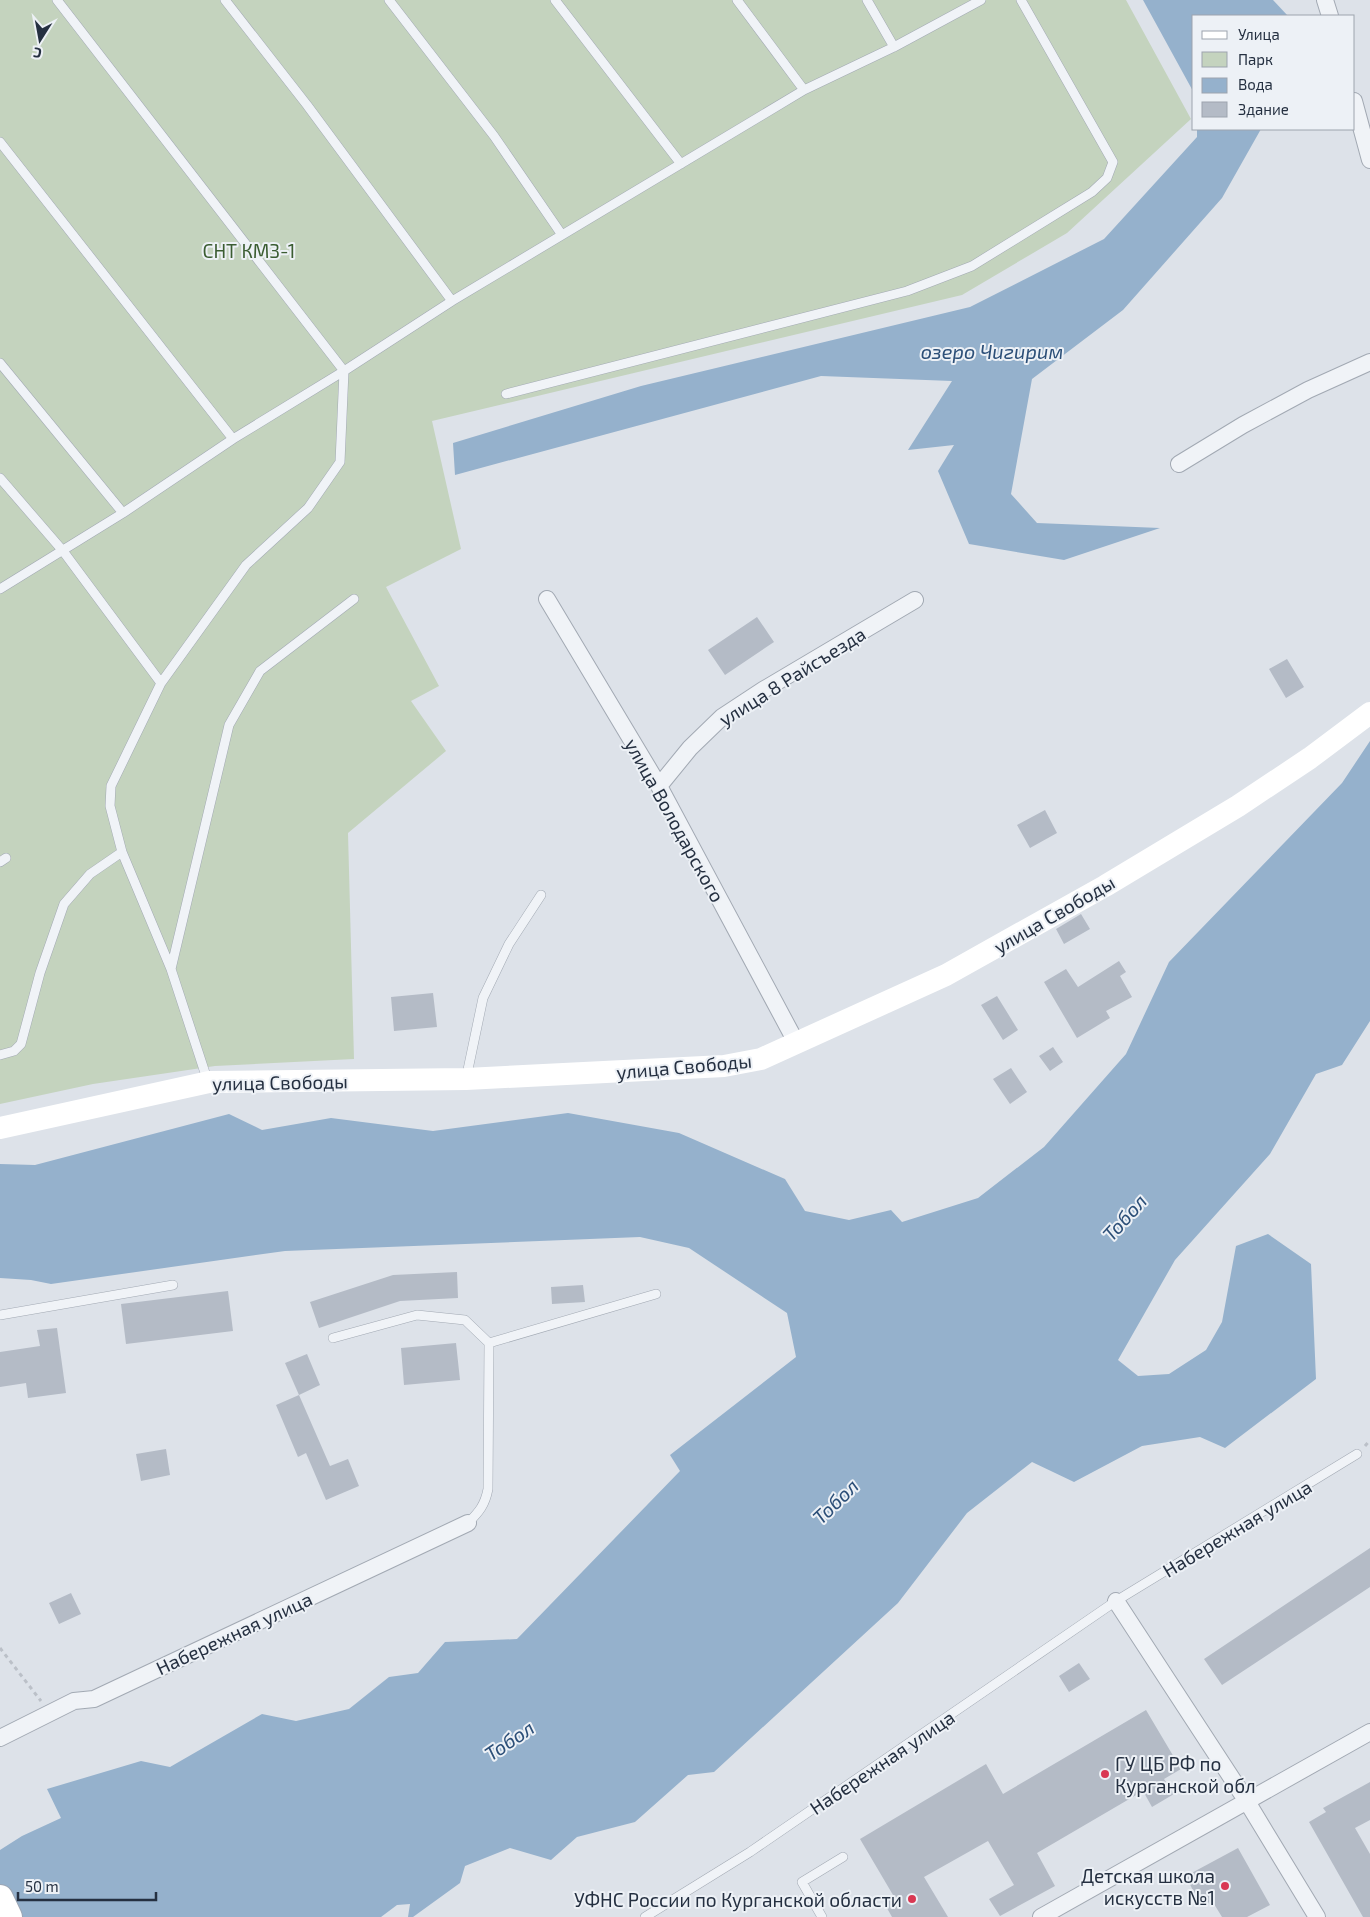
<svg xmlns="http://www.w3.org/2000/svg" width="1370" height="1917" font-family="'Exo 2',sans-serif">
<rect width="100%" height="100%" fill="#dde2e9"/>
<path fill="#c4d3be" d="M0 0H1126L1191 119 1067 233 962 295 432 421 461 549 386 587 439 686 411 701 446 751 348 833 354 1059 215 1066 93 1084 0 1104Z"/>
<path fill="#95b1cc" d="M1143 0H1273L1288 16H1194V93Z
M1197 129H1261L1222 198 1123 310 1032 379 1011 494 1037 523 1160 528 1064 560 969 544 938 471 954 445 908 450 952 381 821 376 455 475 453 443 641 386 970 307 1104 239 1197 137Z
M1370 741V1021L1342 1065 1316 1074 1270 1154 1175 1260 1118 1360 1138 1376 1169 1374 1206 1350 1222 1322 1236 1246 1268 1234 1311 1264 1316 1379 1225 1448 1200 1437 1142 1446 1074 1482 1032 1462 967 1513 898 1603 714 1772 688 1775 635 1822 577 1837 551 1860 510 1848 465 1866 460 1883 413 1917H408L410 1904 397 1905 381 1917H0V1850L22 1836 61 1818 47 1789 141 1761 170 1767 262 1714 296 1721 349 1709 389 1677 418 1673 445 1642 517 1639 680 1471 670 1455 796 1357 787 1313 689 1248 640 1237 285 1251 51 1284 31 1280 0 1278V1164L35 1165 229 1114 262 1130 331 1118 433 1131 568 1113 679 1133 785 1179 805 1211 849 1220 891 1210 902 1222 978 1198 1044 1147 1126 1054 1169 962 1342 783Z"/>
<path fill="#b4bbc6" d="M757 617 774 642 725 675 708 650Z
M1287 659 1304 687 1286 698 1269 669Z
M1045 810 1057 833 1030 848 1017 825Z
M1081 914 1090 929 1064 944 1056 929Z
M1119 961 1126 972 1120 976 1132 997 1106 1011 1110 1018 1077 1038 1044 982 1066 969 1078 987Z
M433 993 437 1027 394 1031 391 997Z
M997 996 1018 1030 1003 1040 981 1005Z
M1053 1047 1063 1062 1050 1071 1039 1056Z
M1011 1068 1027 1092 1010 1104 993 1079Z
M457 1272 458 1298 400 1301 319 1328 310 1302 393 1275Z
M583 1285 585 1302 552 1304 551 1287Z
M228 1291 233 1331 126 1344 121 1304Z
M57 1328 66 1393 28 1398 26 1383 0 1387V1352L40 1346 37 1330Z
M456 1343 460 1380 404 1385 401 1348Z
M307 1354 320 1385 299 1395 285 1363Z
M299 1395 330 1466 348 1459 359 1486 326 1500 306 1453 298 1457 276 1405Z
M166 1449 170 1475 141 1481 136 1454Z
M1370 1548V1587L1222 1685 1204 1659Z
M71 1593 81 1614 59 1624 49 1603Z
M1079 1663 1090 1679 1069 1692 1059 1676Z
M1146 1710 1181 1769 1164 1779 1174 1794 1152 1807 1143 1791 1037 1853 1055 1886 1000 1916 989 1899 1014 1885 988 1841 924 1877 948 1917H892L883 1901 893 1895 860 1839 986 1764 1003 1794Z
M1370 1782V1820L1355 1828 1370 1854V1917H1363L1309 1822 1326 1812 1323 1808Z
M1238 1848 1270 1905 1247 1917H1222L1214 1904 1210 1906 1206 1897 1198 1901 1186 1876Z"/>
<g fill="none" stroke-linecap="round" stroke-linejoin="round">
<g stroke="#a2a9b3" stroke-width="10">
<path id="lane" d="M225 0 307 105 452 301
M389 0 494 136 562 235
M555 0 681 164
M737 0 804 90
M867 0 894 47
M0 142 233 439
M0 363 123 513
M506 394 907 291 972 266 1092 192 1107 178 1113 162 1021 0
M0 478 63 551 161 683
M0 589 123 513 233 439 344 371 57 0
M0 862 6 858
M171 969 229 725 260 671 354 599
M0 1055 14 1051 21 1044 40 973 64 904 90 874 122 852
M466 1079 483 998 509 944 541 895
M208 1082 171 969 122 852 110 806 111 786 161 683 246 565 308 508 340 462 344 371 452 301 804 90 894 47 981 0
M0 1315 173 1285
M333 1338 417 1315 465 1320 489 1343 488 1489C485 1505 479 1512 468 1523
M489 1343 656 1294
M645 1917 750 1852 1116 1601 1357 1454
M822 1917 802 1882 843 1857"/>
</g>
<g stroke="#a2a9b3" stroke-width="18">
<path id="street" d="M1325 0 1330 16
M1354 101 1370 160
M1179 464 1243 425 1308 390 1370 362
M547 599 659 786 797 1044
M659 786 690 748 722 717 763 690 915 600
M1116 1601 1246 1800 1317 1917
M0 1738 74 1701 94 1699 468 1523
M1041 1917 1370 1732"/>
</g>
<g stroke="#9ca6b5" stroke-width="28">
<path id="primary" d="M0 1898 9 1917"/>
</g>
<path stroke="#bbc0c8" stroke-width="3" stroke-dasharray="4 4" stroke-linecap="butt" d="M1365 1446 1370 1440
M0 1648 41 1701"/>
<use href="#lane" stroke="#f0f3f7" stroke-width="9"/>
<use href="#street" stroke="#f0f3f7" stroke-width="16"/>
<path stroke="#fff" stroke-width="22" d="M0 1128 209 1082 466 1079 724 1066 761 1059 946 975 1105 886 1238 806 1310 758 1370 713"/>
<use href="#primary" stroke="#fff" stroke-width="26"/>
</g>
<g fill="#d93752" stroke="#edf1f6" stroke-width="2">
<circle cx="1105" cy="1774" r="5"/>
<circle cx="1225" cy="1886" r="5"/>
<circle cx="912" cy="1899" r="5"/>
</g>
<g text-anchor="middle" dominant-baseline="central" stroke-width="4" stroke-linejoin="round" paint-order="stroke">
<g font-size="19" fill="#3b5d32" stroke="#edf1f6">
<text x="249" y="250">СНТ КМЗ-1</text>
</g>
<g font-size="19" fill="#253041" stroke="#edf1f6">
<text transform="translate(792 676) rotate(-32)">улица 8 Райсъезда</text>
<text transform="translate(675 820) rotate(61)">улица Володарского</text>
<text transform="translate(1054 914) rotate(-30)">улица Свободы</text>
<text transform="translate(684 1066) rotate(-5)">улица Свободы</text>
<text transform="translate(280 1082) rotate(-1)">улица Свободы</text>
<text transform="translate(1237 1528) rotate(-31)">Набережная улица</text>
<text transform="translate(234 1633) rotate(-25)">Набережная улица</text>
<text transform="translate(882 1762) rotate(-34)">Набережная улица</text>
</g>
<g font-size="19" fill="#253041" stroke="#edf1f6" text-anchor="end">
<text x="1115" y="1763" text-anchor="start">ГУ ЦБ РФ по<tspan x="1115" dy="22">Курганской обл</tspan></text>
<text x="1215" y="1875">Детская школа<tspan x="1215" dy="22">искусств №1</tspan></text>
<text x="902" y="1899">УФНС России по Курганской области</text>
</g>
<g font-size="20" font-style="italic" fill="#2c4f78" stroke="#edf1f6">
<text x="992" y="351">озеро Чигирим</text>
<text transform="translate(1124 1217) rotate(-48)">Тобол</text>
<text transform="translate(835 1501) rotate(-44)">Тобол</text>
<text transform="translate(509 1740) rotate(-34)">Тобол</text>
</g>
</g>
<rect x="1192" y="15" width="162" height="115" fill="#edf1f6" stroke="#9da4ae"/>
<rect x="1202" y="31" width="25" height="8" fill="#ffffff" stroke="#9da4ae"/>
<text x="1238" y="40" font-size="15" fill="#253041">Улица</text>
<rect x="1202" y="52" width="25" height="15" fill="#c4d3be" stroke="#9da4ae"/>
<text x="1238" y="65" font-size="15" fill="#253041">Парк</text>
<rect x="1202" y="78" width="25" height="15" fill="#95b1cc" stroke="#9da4ae"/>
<text x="1238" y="90" font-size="15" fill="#253041">Вода</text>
<rect x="1202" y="102" width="25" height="15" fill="#b4bbc6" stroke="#9da4ae"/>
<text x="1238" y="115" font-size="15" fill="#253041">Здание</text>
<g transform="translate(40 40) rotate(191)" stroke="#edf1f6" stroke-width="4" paint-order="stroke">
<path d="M0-4L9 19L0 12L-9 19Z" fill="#253041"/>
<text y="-8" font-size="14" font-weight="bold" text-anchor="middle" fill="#253041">С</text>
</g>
<path d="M18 1892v8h138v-8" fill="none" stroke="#253041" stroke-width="2.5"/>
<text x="25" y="1892" font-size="15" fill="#253041" stroke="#edf1f6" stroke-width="4" paint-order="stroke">50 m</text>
</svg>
